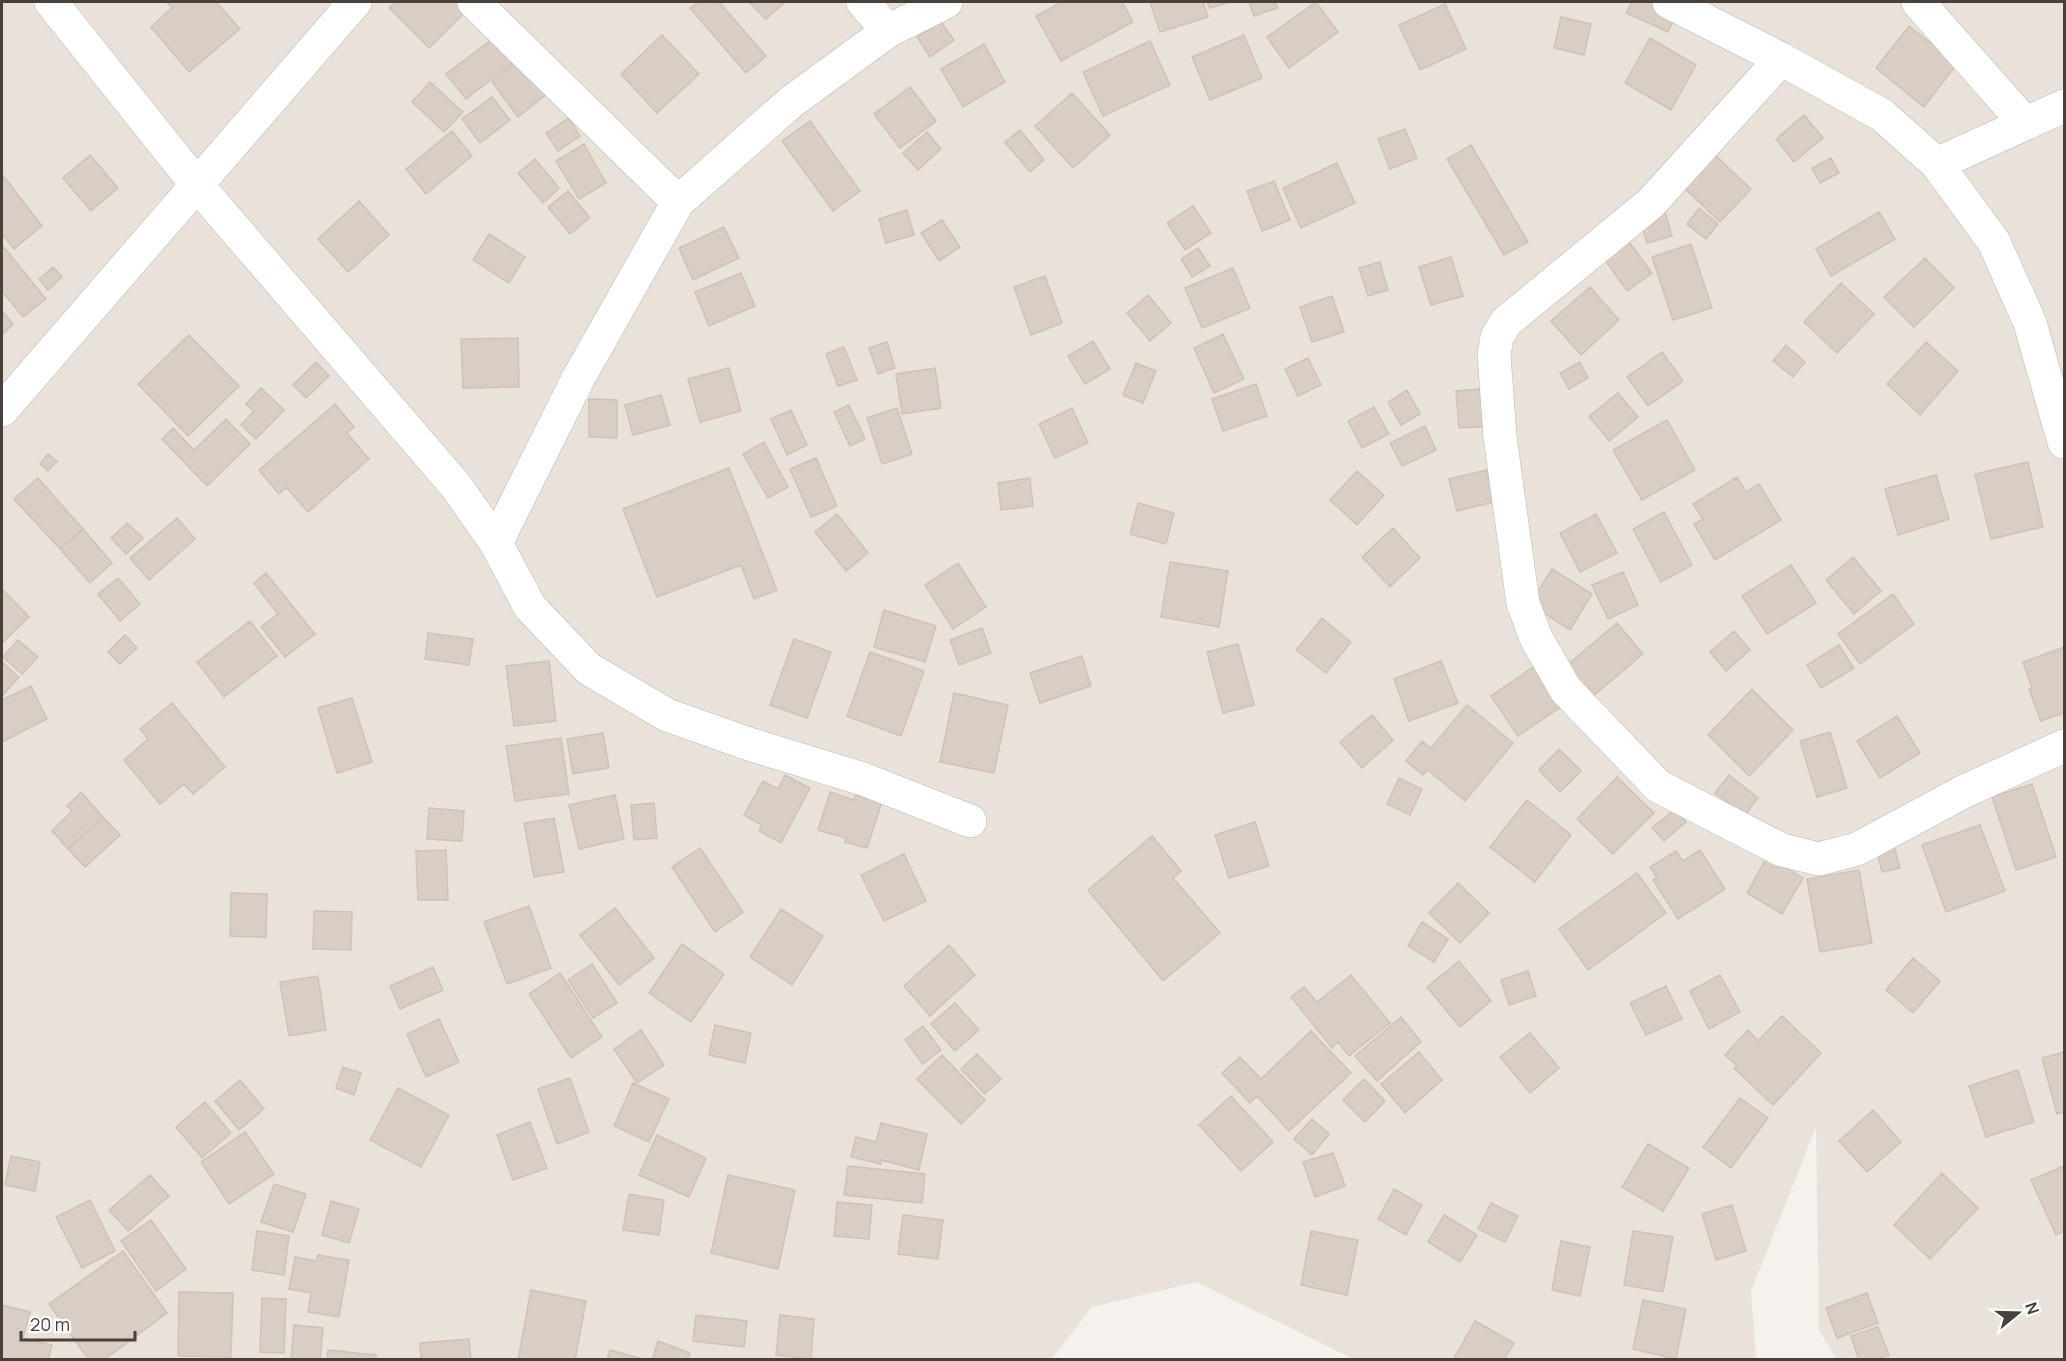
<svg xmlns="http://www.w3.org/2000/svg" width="2066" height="1361" font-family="Manrope,sans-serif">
<rect width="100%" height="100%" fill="#f5f1ec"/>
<path fill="#e8e2da" d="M2 2H2064V1359H1836L1819 1330 1816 1127 1751 1291 1756 1359H1353L1197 1282 1092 1307 1052 1359 2 1360Z"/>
<path fill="#d9cec5" stroke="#d0c2b5" stroke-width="1.5" d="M167 2H216L240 29 189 72 151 27 172 8Z
M395 2H459L467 10 429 48 389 8Z
M698 2H719L766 56 746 73 690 8Z
M749 2H785L766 19Z
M1062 2H1122L1133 22 1061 61 1036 16Z
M1150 2H1203L1208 17 1160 32Z
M1207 2H1230L1210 8Z
M1249 2H1275L1278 8 1254 16Z
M1316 2 1338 32 1289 68 1267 37Z
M1632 2H1666L1679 7 1668 32 1626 13Z
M1445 4 1466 49 1420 70 1399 25Z
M1561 17 1591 24 1584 55 1554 48Z
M940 21 954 40 930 57 917 37Z
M1909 26 1957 64 1924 107 1876 68Z
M498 35 518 59 466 99 446 74Z
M662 35 699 74 657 113 621 74Z
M1244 35 1262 78 1210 100 1192 57Z
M1650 38 1696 65 1671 110 1625 83Z
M1150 41 1170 85 1103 116 1083 72Z
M984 44 1005 82 963 107 941 69Z
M525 56 552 90 518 117 492 82Z
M430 82 463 112 444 132 412 102Z
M910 87 936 121 900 148 874 114Z
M1072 93 1110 135 1073 168 1035 126Z
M492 97 510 120 480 143 462 119Z
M1804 115 1823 138 1794 162 1776 139Z
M569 118 580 136 558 151 546 133Z
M810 121 860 191 833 211 782 141Z
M1405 129 1417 158 1390 169 1378 139Z
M1020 130 1044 160 1030 172 1005 142Z
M452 131 472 156 426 194 406 169Z
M927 132 941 149 918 170 903 153Z
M584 144 606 183 579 199 556 161Z
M1471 145 1528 242 1504 255 1447 159Z
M1713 153 1751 189 1720 222 1681 185Z
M90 155 118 188 91 211 63 178Z
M1831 158 1839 173 1820 183 1812 168Z
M535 159 559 188 543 203 518 173Z
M1337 163 1355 203 1301 228 1283 188Z
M2 174 42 226 14 249 2 234Z
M1274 181 1290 220 1262 231 1247 191Z
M568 191 590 218 570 234 548 207Z
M359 201 389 235 348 272 318 239Z
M1193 206 1211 233 1185 250 1167 223Z
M1699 208 1718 224 1706 239 1687 224Z
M907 210 914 235 886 243 879 219Z
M1665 211 1672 236 1647 243 1640 218Z
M1879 212 1895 239 1831 276 1816 249Z
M942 220 960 247 939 261 921 233Z
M724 227 739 258 693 280 679 248Z
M489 234 525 257 509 283 473 260Z
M1626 238 1652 273 1627 291 1602 256Z
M1691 244 1712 308 1673 320 1652 257Z
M2 245 46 299 23 317 2 291Z
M1198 248 1210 266 1192 277 1181 259Z
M1451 257 1463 296 1431 305 1419 267Z
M1925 258 1954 288 1914 327 1884 297Z
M1380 262 1388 290 1368 296 1359 268Z
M53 267 62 277 48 290 39 279Z
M1233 268 1250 308 1202 328 1185 288Z
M741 273 755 306 709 326 695 292Z
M1045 276 1062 323 1031 335 1014 287Z
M1841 283 1874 314 1837 353 1804 322Z
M1590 287 1619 320 1581 355 1551 321Z
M1148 295 1171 323 1150 341 1127 313Z
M1332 296 1344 332 1312 342 1300 307Z
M2 311 13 324 2 335Z
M1223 334 1244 379 1214 393 1194 348Z
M189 335 239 386 188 436 138 384Z
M518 338 519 387 463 388 461 339Z
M1093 341 1110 369 1085 384 1068 356Z
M887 342 895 368 878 374 869 348Z
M1926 342 1958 371 1920 415 1887 384Z
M1786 345 1805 362 1793 377 1773 361Z
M844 347 857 380 838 386 826 354Z
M1662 352 1683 381 1648 406 1627 377Z
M1308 358 1321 385 1298 396 1285 369Z
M316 362 329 376 306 398 293 385Z
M1580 362 1588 378 1569 389 1560 373Z
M1136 363 1156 371 1143 403 1123 395Z
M729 368 741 411 700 422 688 379Z
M935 368 941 408 902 414 896 374Z
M1256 384 1267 416 1223 431 1212 399Z
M261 388 284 410 256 439 241 425 254 411 246 404Z
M1494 388 1496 426 1459 428 1456 391Z
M1407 390 1420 414 1401 425 1388 402Z
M1618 393 1638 417 1609 441 1589 416Z
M661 395 670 425 633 435 625 405Z
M589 399 617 400V438L589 437Z
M335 404 354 427 347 433 369 459 308 512 286 487 279 494 259 470Z
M849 405 865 439 850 446 834 412Z
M1374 407 1389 434 1362 448 1348 421Z
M897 408 912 454 882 464 867 418Z
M1072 408 1088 443 1055 458 1039 424Z
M791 410 807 445 787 455 771 419Z
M226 419 250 444 207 486 162 439 173 428 194 450Z
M1667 420 1695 470 1642 500 1613 450Z
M1425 426 1436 450 1402 466 1390 443Z
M764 442 788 487 768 498 743 454Z
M48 454 57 461 48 471 40 464Z
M816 458 837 506 811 517 790 469Z
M2028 462 2043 527 1991 539 1975 474Z
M729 468 777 590 754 599 741 565 657 597 623 509Z
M1487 470 1494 502 1457 511 1449 479Z
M1357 471 1384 495 1357 525 1330 500Z
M1936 475 1949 519 1898 535 1885 489Z
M1737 477 1746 492 1759 484 1781 520 1715 560 1694 524 1703 519 1693 504Z
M38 478 83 529 60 549 14 499Z
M1030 478 1033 506 1001 510 998 483Z
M1138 503 1174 513 1166 544 1130 534Z
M1664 512 1692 565 1661 582 1633 529Z
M837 514 868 553 846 571 815 532Z
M1596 514 1617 553 1580 572 1560 533Z
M177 518 195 539 149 580 130 558Z
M127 523 143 538 126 554 111 538Z
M1393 528 1420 558 1390 587 1362 557Z
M83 529 112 563 90 583 60 549Z
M1853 557 1881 591 1854 614 1826 580Z
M1170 562 1228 571 1219 627 1161 617Z
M958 563 986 607 953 629 925 585Z
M1791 565 1816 603 1767 634 1742 596Z
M1552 569 1592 594 1570 630 1530 604Z
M1623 572 1638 605 1608 619 1592 585Z
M266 573 315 634 285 657 261 627 278 614 254 583Z
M118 578 140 604 120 621 98 594Z
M2 589 29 617 2 643Z
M1893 594 1914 624 1860 664 1838 634Z
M884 610 936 626 925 662 874 647Z
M1322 618 1351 642 1326 673 1296 650Z
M250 621 277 656 224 697 197 662Z
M1617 623 1643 654 1592 697 1566 666Z
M982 628 991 653 959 665 950 640Z
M1734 631 1750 650 1726 671 1710 652Z
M428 633 473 639 469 665 425 659Z
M125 635 137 648 120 664 108 652Z
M794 639 831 652 807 718 770 705Z
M18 640 38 657 22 674 3 657Z
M1238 644 1254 705 1223 713 1207 652Z
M1839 645 1854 668 1821 688 1807 665Z
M2064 647V713L2041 721 2029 689 2032 688 2023 662Z
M870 652 924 671 901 736 847 716Z
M1082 656 1091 686 1040 703 1030 673Z
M549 661 556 721 514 726 506 666Z
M1441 661 1458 703 1409 721 1394 679Z
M2 662 19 677 3 695 2 693Z
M1535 666 1562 706 1518 736 1491 696Z
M31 686 47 719 2 742V700Z
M1752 689 1793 730 1749 776 1708 735Z
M954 693 1008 705 994 773 940 762Z
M352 698 372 762 337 773 318 708Z
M172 703 225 767 193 794 184 784 160 804 124 760 148 739 140 729Z
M1467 705 1513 743 1465 801 1428 770 1423 775 1406 761 1422 741 1431 748Z
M1372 715 1393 740 1362 768 1340 742Z
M1897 716 1920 753 1880 778 1857 741Z
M1830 732 1847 788 1817 797 1800 741Z
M603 733 609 768 573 774 567 739Z
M561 738 569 794 515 801 506 746Z
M1559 749 1581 771 1560 792 1539 770Z
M785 775 810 788 781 843 759 831 762 825 744 815 763 781 778 789Z
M1729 775 1758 798 1745 815 1715 793Z
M1617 777 1654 813 1613 854 1577 819Z
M1399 778 1422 789 1410 815 1387 804Z
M2032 784 2056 857 2016 870 1992 797Z
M81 792 103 817 68 849 52 831 72 811 67 806Z
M830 792 854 800 856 794 882 802 867 848 845 842 846 838 818 830Z
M615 795 624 839 579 849 569 805Z
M1527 800 1571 835 1535 882 1490 847Z
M654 803 657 838 634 840 631 805Z
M429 808 464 811 462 841 427 839Z
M1675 809 1686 822 1664 841 1652 828Z
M103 817 120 835 85 867 68 849Z
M554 818 564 872 534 877 524 823Z
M1255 822 1269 866 1229 878 1215 835Z
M1980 825 2005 891 1946 912 1922 845Z
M1152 836 1181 871 1173 878 1220 933 1163 981 1088 890Z
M1893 842 1900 868 1882 872 1876 847Z
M700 848 743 912 715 932 672 867Z
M446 850 448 900H418L416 851Z
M1700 850 1725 889 1678 919 1653 880 1657 878 1650 867 1676 851 1683 861Z
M904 854 926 901 884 921 861 875Z
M1767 857 1803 878 1782 914 1747 893Z
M1859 870 1872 943 1820 952 1807 879Z
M1637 873 1666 913 1588 970 1559 929Z
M1458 883 1489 913 1460 943 1429 913Z
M231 893 267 894 266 937 230 936Z
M529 906 551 968 507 984 484 922Z
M615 908 654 958 619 985 580 935Z
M781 909 823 936 792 985 750 957Z
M314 911 352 912 351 950 313 949Z
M1422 922 1448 939 1434 962 1408 946Z
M682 944 724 974 691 1022 649 993Z
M949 945 975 975 930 1016 904 986Z
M1913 958 1940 981 1913 1013 1886 990Z
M1459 961 1491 1001 1460 1027 1427 987Z
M592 964 617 1003 593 1018 568 980Z
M433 967 443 990 400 1009 390 986Z
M1528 971 1536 996 1509 1005 1501 980Z
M560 973 602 1037 571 1058 529 994Z
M1351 975 1390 1023 1349 1056 1338 1042 1332 1048 1291 997 1304 987 1317 1002Z
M1720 975 1740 1012 1709 1029 1690 991Z
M318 976 326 1030 289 1036 280 982Z
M1666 986 1682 1019 1646 1035 1630 1003Z
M955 1003 979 1030 955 1051 931 1024Z
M1782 1016 1821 1053 1773 1105 1734 1068 1737 1066 1725 1055 1748 1030 1758 1041Z
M1401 1017 1421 1042 1377 1081 1355 1056Z
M439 1019 459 1062 426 1077 407 1034Z
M715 1025 751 1033 745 1063 709 1055Z
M923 1026 941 1050 923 1064 905 1040Z
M641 1030 664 1065 637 1083 614 1049Z
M1311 1031 1351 1073 1289 1131 1257 1096 1250 1103 1222 1073 1240 1057 1261 1079Z
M1530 1033 1559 1068 1530 1093 1500 1057Z
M1419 1052 1442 1080 1405 1113 1381 1084Z
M2064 1052V1112L2057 1114 2042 1058Z
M977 1054 1001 1079 985 1094 961 1069Z
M942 1055 985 1100 961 1124 917 1079Z
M343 1067 361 1073 354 1095 336 1088Z
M2018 1070 2034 1122 1986 1137 1969 1086Z
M570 1078 589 1132 557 1144 538 1089Z
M1364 1079 1385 1101 1365 1122 1343 1100Z
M240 1080 264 1109 239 1130 215 1101Z
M633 1083 669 1099 649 1142 614 1126Z
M398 1088 449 1115 421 1167 370 1140Z
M1231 1096 1273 1142 1241 1171 1199 1125Z
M1740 1098 1768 1118 1731 1168 1703 1147Z
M205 1102 231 1133 202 1158 176 1127Z
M1873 1110 1901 1142 1867 1172 1839 1141Z
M1312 1119 1329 1134 1312 1155 1294 1139Z
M530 1122 547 1168 513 1180 497 1135Z
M881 1123 927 1134 919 1170 881 1160V1164L851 1157 856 1137 876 1142Z
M245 1132 274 1174 229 1204 201 1162Z
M657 1135 706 1158 689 1197 639 1175Z
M1648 1144 1689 1168 1663 1211 1622 1187Z
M1333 1153 1345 1186 1315 1197 1303 1162Z
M11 1156 40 1162 35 1191 5 1185Z
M848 1166 925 1174 922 1203 844 1195Z
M2064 1166V1231L2056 1235 2031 1180Z
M1942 1173 1978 1208 1930 1259 1894 1225Z
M150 1175 169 1196 128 1231 109 1210Z
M728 1175 795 1190 778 1269 711 1253Z
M274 1184 306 1194 293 1232 261 1222Z
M1394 1189 1422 1205 1406 1235 1378 1219Z
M629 1194 664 1200 659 1235 623 1230Z
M90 1200 115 1251 82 1268 56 1217Z
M331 1201 359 1209 349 1243 322 1235Z
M837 1202 872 1205 869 1239 834 1236Z
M1491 1203 1518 1216 1505 1242 1478 1229Z
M1732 1205 1746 1251 1716 1260 1702 1214Z
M903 1215 943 1220 938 1259 898 1254Z
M1444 1215 1477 1235 1460 1262 1428 1242Z
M151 1220 186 1269 156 1291 121 1241Z
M257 1231 289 1236 284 1275 252 1270Z
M1311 1231 1358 1240 1347 1295 1301 1285Z
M1633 1231 1673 1237 1663 1292 1624 1285Z
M1561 1241 1590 1247 1580 1296 1552 1290Z
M123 1251 167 1313 104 1360H89L49 1304Z
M318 1255 349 1260 339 1317 308 1312 311 1293 289 1289 295 1257 316 1261Z
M531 1290 586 1301 575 1360H518Z
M179 1292 233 1293 231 1357 178 1356Z
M1867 1293 1878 1323 1837 1338 1826 1308Z
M262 1298 286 1299 284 1353 260 1352Z
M1643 1300 1686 1309 1676 1359 1633 1349Z
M2 1305 30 1312 23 1338 52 1345 48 1360 2 1359Z
M696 1315 747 1321 744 1347 693 1341Z
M780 1315 814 1319 811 1359 776 1355Z
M1475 1321 1514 1343 1504 1360H1453Z
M294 1325 323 1328 320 1360H291Z
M1878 1327 1889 1355 1876 1360H1859L1851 1336Z
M469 1339 471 1360H421L420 1343Z
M658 1341 690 1353 687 1360H652Z
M328 1350 376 1355V1360H327Z
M610 1350 643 1359V1360H607Z"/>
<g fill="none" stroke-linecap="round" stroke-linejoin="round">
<g stroke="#c0b7af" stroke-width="34">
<path id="minor" d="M51 2 197 185 456 486 496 543 530 607 589 669 667 715 746 743 863 779 970 821
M474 2 678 202
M863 2 888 31
M1669 2 1781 59 1882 115 1937 164 2064 106
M1918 2 2025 123
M1781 59 1651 203 1506 322 1497 337 1494 355 1500 437 1523 603 1536 638 1566 690 1658 786 1782 850 1819 859 1857 849 1963 792 2064 746
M1937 164 1994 242 2030 323 2064 442
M2 410 355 2
M496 543 579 377 678 202 791 102 888 31 946 2"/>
</g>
<use href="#minor" stroke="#fff" stroke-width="33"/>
</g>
<rect width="2066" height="1361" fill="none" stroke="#49403a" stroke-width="6"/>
<g transform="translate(2018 1313) rotate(71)" stroke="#ffffff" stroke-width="4.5" paint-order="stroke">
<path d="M0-4.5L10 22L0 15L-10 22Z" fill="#49403a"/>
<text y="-9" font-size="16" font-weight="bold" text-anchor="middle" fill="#49403a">N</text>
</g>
<path d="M21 1331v9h114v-9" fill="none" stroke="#49403a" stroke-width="3"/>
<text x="30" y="1331" font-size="18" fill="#49403a" stroke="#ffffff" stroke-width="4.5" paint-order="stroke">20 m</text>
</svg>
